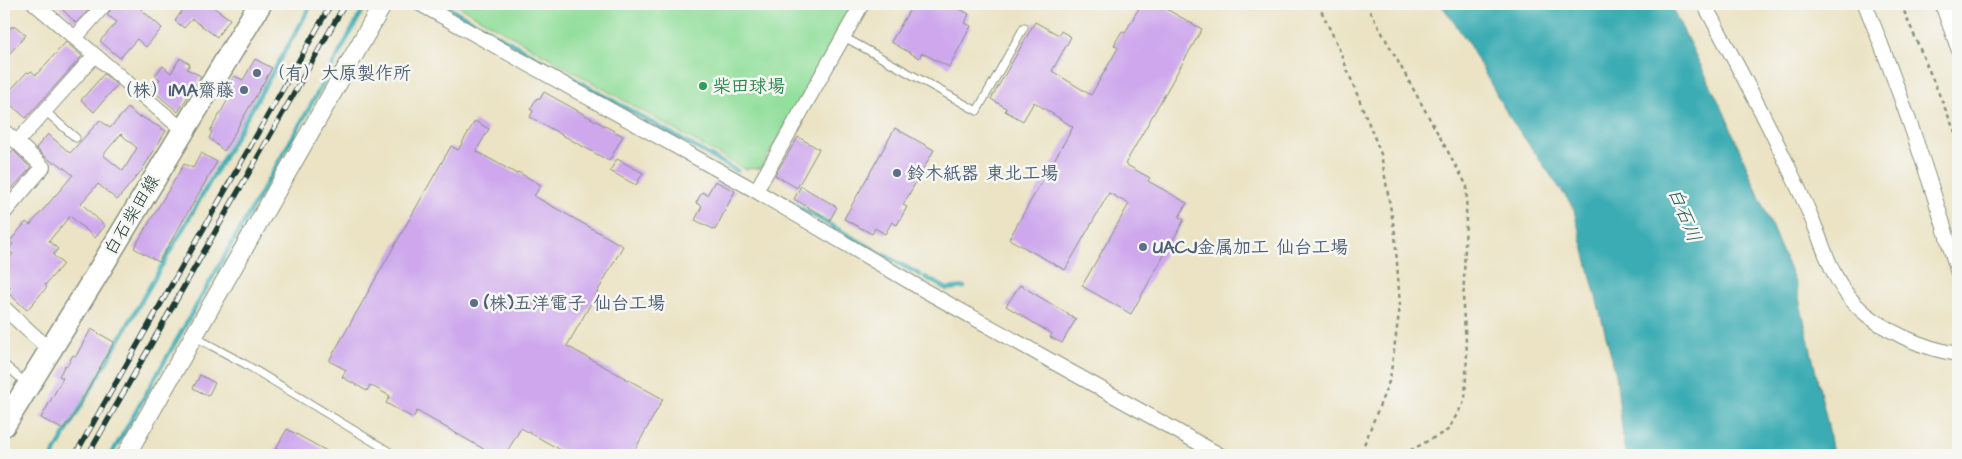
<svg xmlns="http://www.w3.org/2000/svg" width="1962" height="459" font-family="'Architects Daughter','Klee One',sans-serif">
<rect width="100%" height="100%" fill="#f6f6f2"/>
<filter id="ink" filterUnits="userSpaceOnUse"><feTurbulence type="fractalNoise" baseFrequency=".02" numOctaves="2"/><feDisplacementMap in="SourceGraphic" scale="10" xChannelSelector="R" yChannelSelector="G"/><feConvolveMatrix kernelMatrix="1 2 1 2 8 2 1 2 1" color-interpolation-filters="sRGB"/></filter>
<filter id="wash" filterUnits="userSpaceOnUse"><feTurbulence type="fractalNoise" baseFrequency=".0096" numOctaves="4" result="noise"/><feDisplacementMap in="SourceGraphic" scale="20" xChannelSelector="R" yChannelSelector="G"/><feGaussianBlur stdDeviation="1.12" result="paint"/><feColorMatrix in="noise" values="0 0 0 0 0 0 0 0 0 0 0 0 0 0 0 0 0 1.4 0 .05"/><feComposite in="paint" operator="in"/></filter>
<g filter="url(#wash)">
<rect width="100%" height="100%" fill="#ebe3c4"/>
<path fill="#93df9c" stroke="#598e68" d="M455 4H855L761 168 744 169Z"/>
<path fill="#3aacb3" stroke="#2c7474" d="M1441 4H1670L1724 112 1796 285 1829 430 1833 455H1625L1616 375 1573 207 1508 115 1467 41Z"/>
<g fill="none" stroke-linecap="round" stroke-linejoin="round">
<path stroke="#3aacb3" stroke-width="4.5" d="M442 4 737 171
M775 194 880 253
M884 255 911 270
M914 271 920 275
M925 277 947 289 964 287
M53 455 312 4
M111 455 307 112 366 4"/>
</g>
<g id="blocks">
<path fill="#cea7ed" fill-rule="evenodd" d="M57 4H94L76 23Z
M114 4H135L162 28 146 47 137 39 120 58 100 41 117 22 107 15Z
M173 4H209L230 19 217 37 192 19 184 28 175 21 182 11Z
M913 4H950L969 14 965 23 971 26 949 67 922 53 919 58 891 42Z
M1141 4H1172L1168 10 1202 29 1125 164 1150 178 1148 181 1187 203 1179 217 1184 220 1131 314 1082 286 1129 204 1109 193 1065 270 1009 239 1073 127 1034 102 1023 121 1005 111 1006 108 991 99 1035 22 1059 35 1061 31 1071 37 1052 71 1091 95 1118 48 1114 45 1122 31 1125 33Z
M12 26 13 28 15 26 26 35 4 60V35Z
M66 42 82 56 26 118 5 100 6 99 4 97 27 72 29 73 31 71 36 75Z
M180 58 190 64 187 69 201 76 178 112 151 89 160 79 155 75 163 66 171 73Z
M255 59 272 68 224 151 209 138 212 132 210 131 230 96 225 93 234 76 243 80Z
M104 74 117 85 94 112 81 100Z
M544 92 623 136 609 161 530 117 533 111 530 109 537 98 540 99Z
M128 108 139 118 140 116 166 131 142 170 117 200 98 184 81 203 105 226 95 238 70 216 49 241 58 249 53 255 63 264 45 285 47 287 27 310 7 292 11 287 4 281V265L13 254 8 250 13 244 10 241 26 222 30 225 73 175 55 161 54 163 44 156 36 148 48 134 70 153 100 120 110 128ZM121 134 137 148 123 171 103 155Z
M475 121 489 129 476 151 517 174 518 172 541 185 534 196 623 246 567 346 663 399 632 455H570L521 428 505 455H494L417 411 413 418 386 403 390 396 370 385 367 391 342 377 346 370 329 361 451 146 458 150Z
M895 128 934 150 903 205 907 207 897 225 892 222 885 234 875 228 872 234 844 219Z
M798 137 819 149 797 188 775 175Z
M13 150 31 168 4 197V161Z
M201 153 217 162 159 262 134 248 184 164 193 168Z
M617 159 643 173 636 185 610 171Z
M715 181 735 191 715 230 695 220 702 206 696 203 702 192 707 195Z
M801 186 837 207 830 220 794 199Z
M1020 285 1076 319 1062 343 1050 337 1052 334 1006 306Z
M91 329 114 342 69 424 67 423 64 430 41 418 63 378 59 376 65 365 67 366 73 355 76 356Z
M200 375 215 383 208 396 193 388Z
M287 429 334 455H272Z"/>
</g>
</g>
<g filter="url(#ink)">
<use href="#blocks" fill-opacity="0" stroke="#85907c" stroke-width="1"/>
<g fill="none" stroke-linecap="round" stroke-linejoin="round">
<g stroke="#85907c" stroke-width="9">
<path id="service" d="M844 37 977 111 1024 27
M45 111 76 138
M195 337 245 364 395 455
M4 364 27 384"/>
</g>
<g stroke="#85907c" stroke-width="16">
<path id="minor" d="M35 4 183 130
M420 4 756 191 922 289 1220 455
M1704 4C1735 61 1766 118 1793 177 1801 194 1809 211 1816 229 1827 257 1835 284 1857 306 1881 330 1924 349 1958 354
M1865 4C1901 92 1931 182 1958 273
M1942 4 1958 48
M75 38 105 4
M4 131 17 142 95 55
M756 191 862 4
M4 213 43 167 17 142
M4 308 51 351"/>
</g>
<g stroke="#85907c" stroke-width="20">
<path id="tertiary" d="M126 455 383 4"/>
</g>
<g stroke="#85907c" stroke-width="25">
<path id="primary" d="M4 425 94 279 260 4"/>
</g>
<path stroke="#85907c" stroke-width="2.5" stroke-dasharray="4 4" stroke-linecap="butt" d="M1318 4 1337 44 1381 154 1395 234 1400 306 1390 379 1360 455
M1366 4 1467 186 1463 308 1467 352 1465 400 1448 430 1402 455
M1901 4 1958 139"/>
<use href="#service" stroke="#fff" stroke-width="7"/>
<use href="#minor" stroke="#fff" stroke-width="14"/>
<use href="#tertiary" stroke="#fff" stroke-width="18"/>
<use href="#primary" stroke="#fff" stroke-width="22"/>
<g stroke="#1f3d34" stroke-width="5.5">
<path id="rail" d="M75 455 331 4
M88 455 345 4"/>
</g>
<use href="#rail" stroke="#f6f6f2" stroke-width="4" stroke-dasharray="11" stroke-linecap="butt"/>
</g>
</g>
<g fill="#5c6f8a" stroke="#f6f6f2" stroke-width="2">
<circle cx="257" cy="73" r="5"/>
<circle cx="244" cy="90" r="5"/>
<circle cx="897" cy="173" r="5"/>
<circle cx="1143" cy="247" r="5"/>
<circle cx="474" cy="303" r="5"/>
</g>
<circle fill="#2e9e5b" stroke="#f6f6f2" stroke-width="2" cx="703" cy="86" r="5"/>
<g text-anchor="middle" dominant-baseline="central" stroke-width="5" stroke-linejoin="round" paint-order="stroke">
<g font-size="18" font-weight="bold" fill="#4e5e75" stroke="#f6f6f2" text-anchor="start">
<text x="267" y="73">（有）大原製作所</text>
<text x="234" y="90" text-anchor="end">（株）IMA齋藤</text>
<text x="907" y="173">鈴木紙器 東北工場</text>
<text x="1153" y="247">UACJ金属加工 仙台工場</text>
<text x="484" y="303">(株)五洋電子 仙台工場</text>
</g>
<g font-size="18" font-weight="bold" fill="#27864d" stroke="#f6f6f2" text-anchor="start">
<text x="713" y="86">柴田球場</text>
</g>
<g font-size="18" fill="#1f3d34" stroke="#f6f6f2">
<text transform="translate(132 215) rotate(-59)">白石柴田線</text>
</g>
<g font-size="19" font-style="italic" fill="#275e5a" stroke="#f6f6f2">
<text transform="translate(1684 215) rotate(68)">白石川</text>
</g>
</g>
<rect width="1962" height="459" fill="none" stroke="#f6f6f2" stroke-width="20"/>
</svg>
